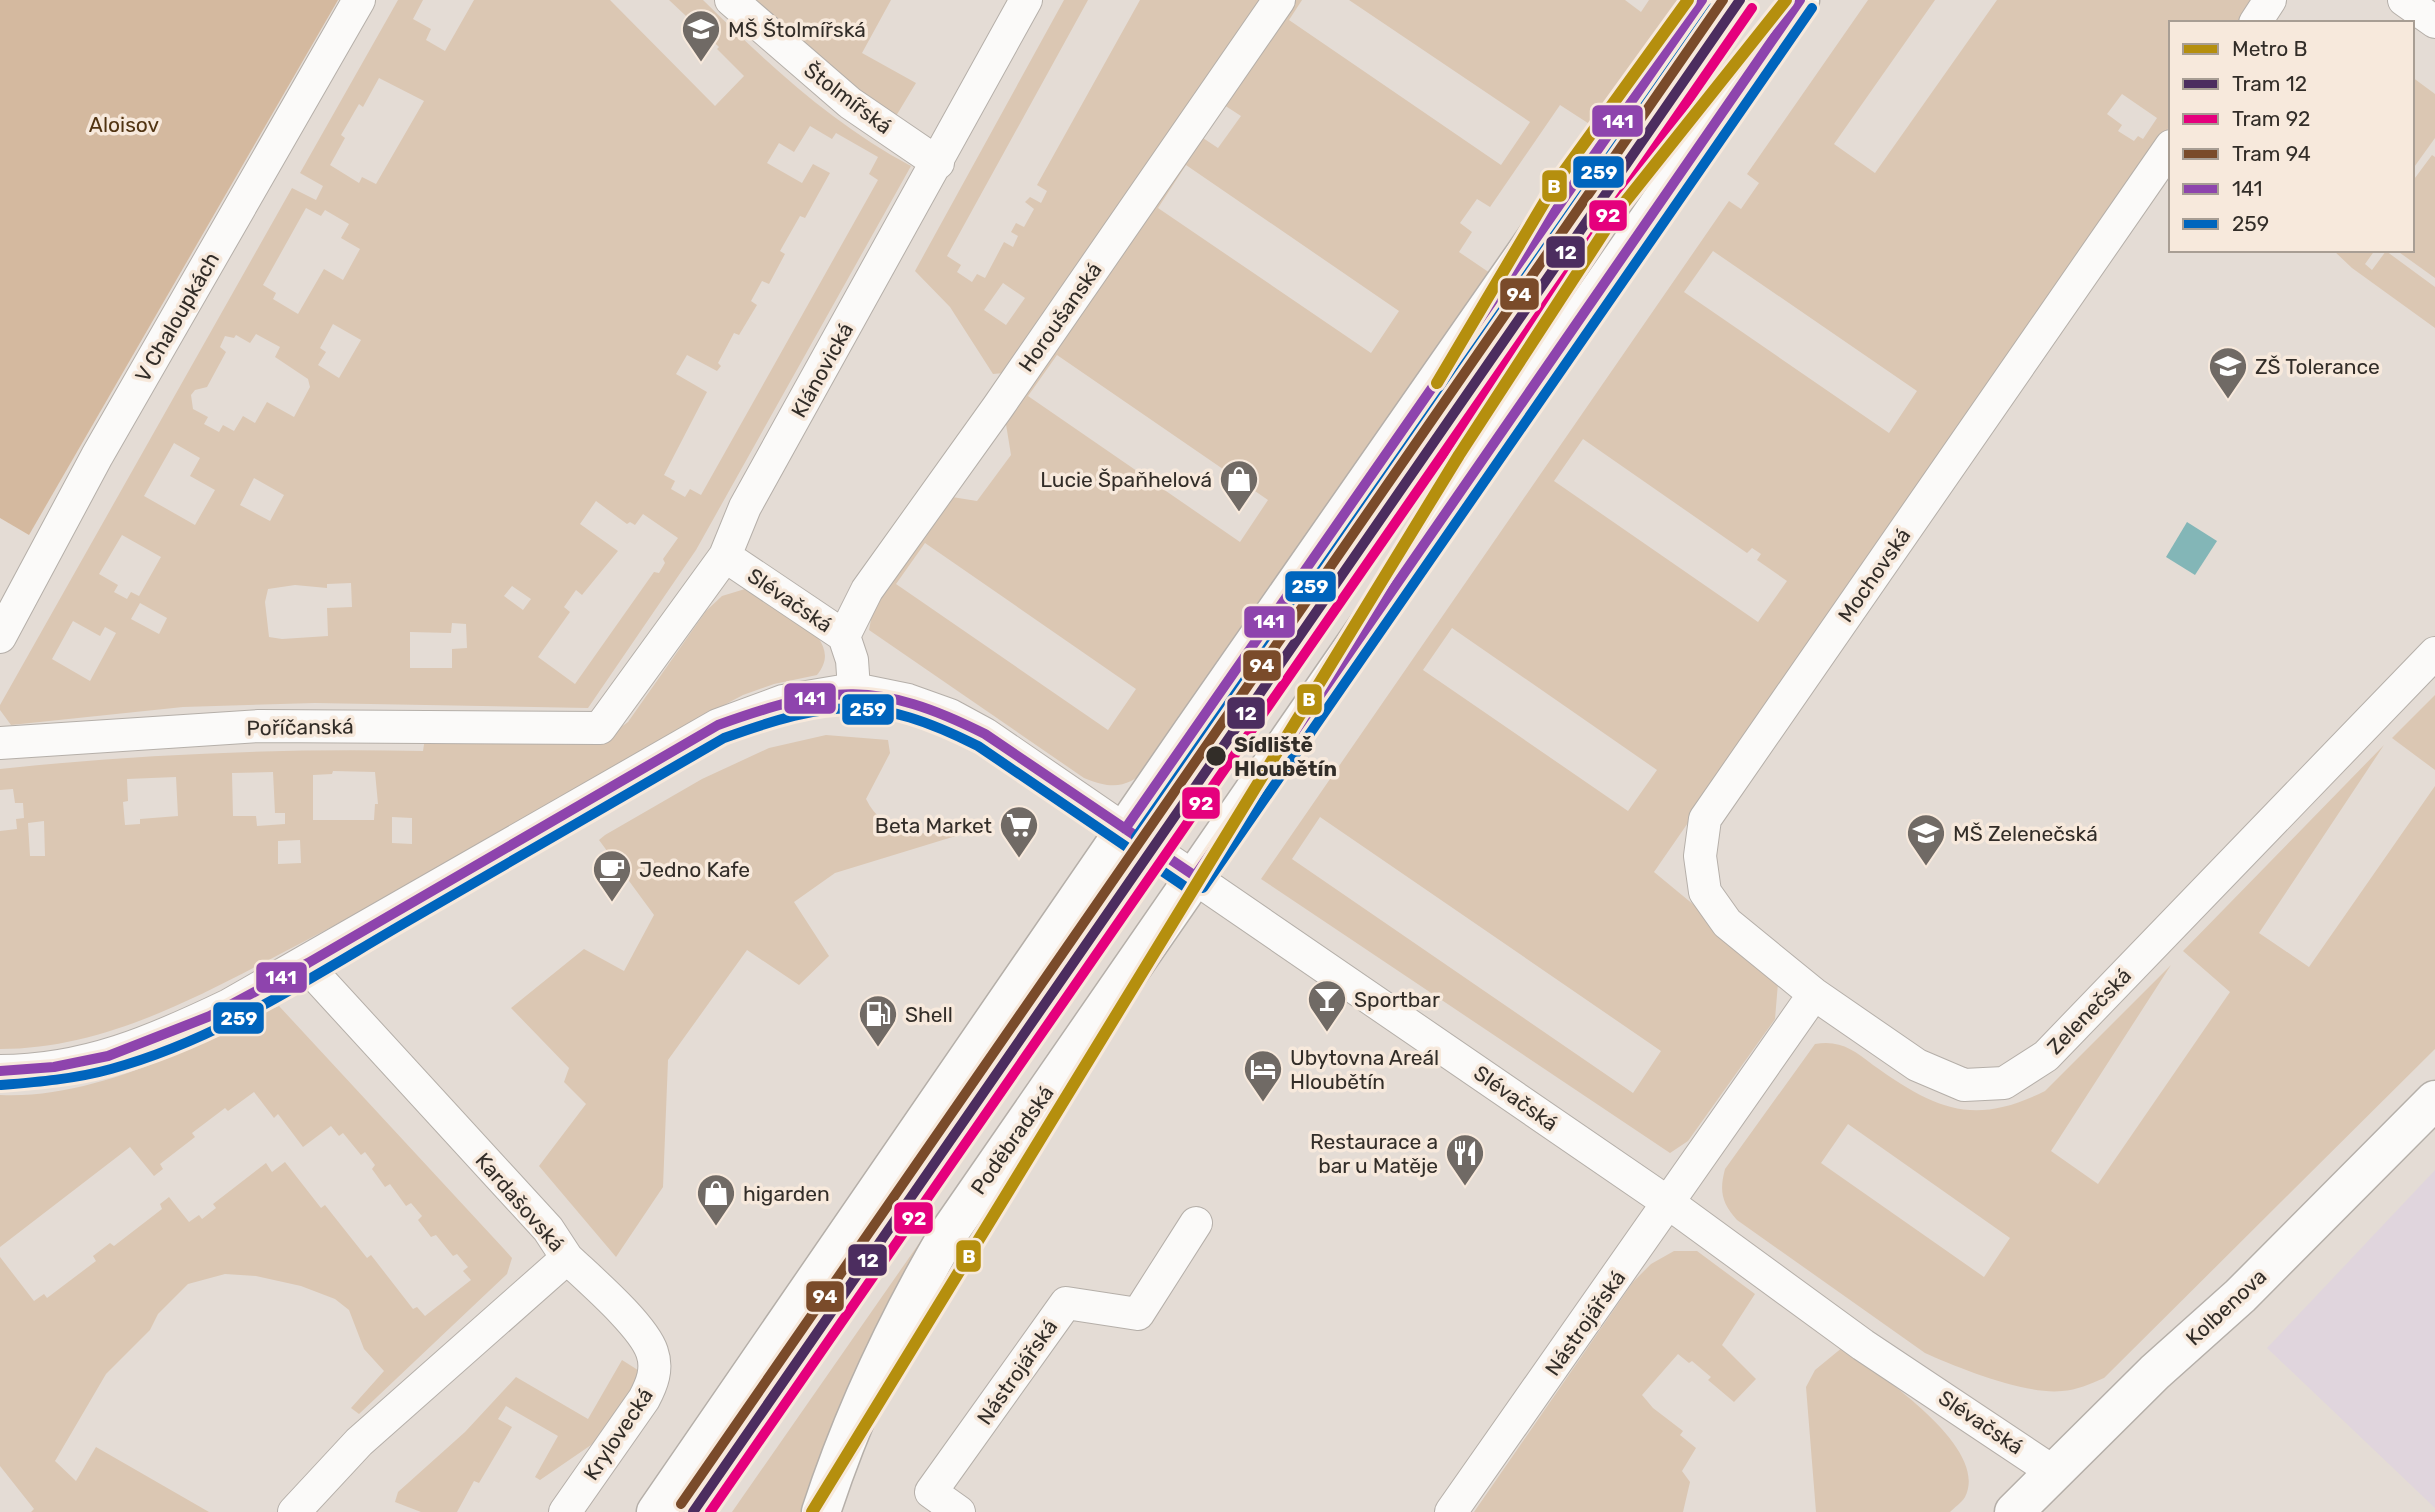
<svg xmlns="http://www.w3.org/2000/svg" width="2435" height="1512" font-family="Rubik,sans-serif">
<rect width="100%" height="100%" fill="#e4dcd5"/>
<path fill="#e0d5dd" d="M2435 1170V1508L2267 1348Z"/>
<path fill="#dbc7b3" fill-rule="evenodd" d="M398 0H423L413 19 431 29 426 40 445 51 474 0H610L715 106 744 76 717 49 719 47 669 0H703C767 63 832 124 911 166L696 550 588 708 315 703 183 707 11 725 0 710V705L292 188 316 200 323 186 300 173ZM379 78 424 101 376 184 362 177 359 183 330 165 345 138 341 135 359 104 363 107ZM810 126 832 139 836 133 878 157 869 174 878 180 701 495 690 489 685 497 671 489 675 481 664 475 707 392 676 374 687 355 717 371 721 366 718 363 734 333 739 335 757 305 751 301 762 281 769 284 785 254 780 251 800 216 805 218 830 173 813 164 802 183 767 163 779 143 794 152ZM306 208 321 216 325 210 349 224 341 238 360 249 343 280 324 269 298 314 273 299 276 293 263 285ZM333 324 361 340 339 378 318 365 326 352 320 348ZM256 334 280 347 275 357 308 379 310 387 294 417 267 402 255 423 243 416 234 431 223 425 219 432 204 424 208 417 193 409 191 395 195 390 207 387 226 352 220 347 225 336 234 338 236 335 250 343ZM174 443 200 458 190 476 215 490 195 525 144 496ZM254 478 284 495 270 521 240 505ZM596 501 627 524 630 522 635 525 643 514 678 538 663 559 665 563 659 573 654 572 575 684 538 657 570 612 564 607 576 590 582 595 618 551 580 524ZM122 535 161 557 139 596 131 592 127 599 114 592 118 585 99 574ZM351 583 352 607 327 608 328 636 282 639 269 637 265 602 268 589 295 585 327 588V584ZM512 586 531 599 523 610 504 596ZM140 603 167 618 159 634 131 619ZM73 621 100 636 105 627 116 633 90 681 52 659ZM452 623 466 624 467 648 452 649V668H410V632L451 633Z
M755 0H891L862 53 916 83 896 116 834 72Z
M1064 0H1088L947 256 961 265 957 272 972 282 977 274 985 278 1004 242 1013 247 1018 236 1011 232 1016 223 1024 227 1034 209 1025 202 1030 197 1041 203 1047 191 1037 185 1140 0H1261L1004 373 993 374 950 307 915 271ZM1003 283 1025 298 1006 325 984 310Z
M1293 0H1302L1289 20 1501 165 1530 122 1349 0H1625L1641 12 1649 0H1682L1594 127 1560 105 1490 207 1477 199 1460 223 1472 232 1459 252 1490 273 1151 767C1126 788 1114 790 1084 778L869 630 874 604 952 497 977 501 1011 455 1005 418 1200 136 1218 148 1241 116 1221 103ZM1186 165 1399 311 1371 353 1158 208ZM1057 355 1268 500 1240 542 1028 396ZM925 543 1136 689 1108 730 896 584Z
M1868 0H1935L1834 144 1875 173 1997 0H2256L2240 23H2171V124L1654 872 1723 929 1778 983 1775 1019 1688 1141 1670 1153 1261 879 1729 201 1741 209 1759 183 1747 174ZM2122 94 2157 118 2143 139 2138 136 2134 141 2118 131 2122 125 2107 114ZM1713 251 1917 391 1889 433 1684 292ZM1583 439 1747 553 1752 548 1761 554 1757 560 1787 581 1758 622 1554 481ZM1452 628 1657 770 1628 811 1423 670ZM1320 817 1661 1051 1633 1093 1292 859Z
M2412 77 2435 94V138L2412 170Z
M2432 155 2435 157V278L2396 250H2412V182Z
M2333 250H2375L2365 264 2372 270 2386 251 2435 287V328L2352 268Z
M745 589 755 592C780 609 848 638 817 675L774 684 743 695C595 773 454 863 305 941 210 990 111 1049 0 1049V831L17 829 16 819 24 818 23 803H15L13 789 0 790V769C141 754 282 748 423 751L425 738 609 736 628 722 706 611 722 596ZM333 771 375 772 378 804H375L374 820H313V775L332 774ZM273 772 275 813H285V824L257 826 256 816H233L232 773ZM176 777 178 816 140 819V824L125 825 123 802 128 801 127 779ZM392 817 412 818V844L392 843ZM44 821 45 856H30L28 823ZM300 840 301 863 278 864V841Z
M2435 695V770L2392 738Z
M826 735 888 740 890 753 866 799C885 837 921 833 959 835L835 873 794 902 829 956 799 985 747 950 668 1060 663 1187 616 1257 539 1166 586 1104 564 1082 569 1068 511 1008 584 949 624 971 654 915 599 840 605 835 702 779 769 748Z
M2384 745 2259 933 2309 967 2435 786V1049L2104 1378C2090 1384 2077 1390 2062 1391 2026 1395 1958 1368 1925 1353L1737 1220C1722 1203 1719 1192 1725 1169L1815 1044C1841 1040 1853 1050 1873 1065 1935 1109 1973 1127 2045 1091L2171 965 2051 1151 2098 1184 2230 992 2183 951ZM1848 1124 2010 1238 1984 1277 1821 1163Z
M279 1006 504 1249 512 1258 507 1274 359 1414 351 1408 384 1371 364 1349 349 1310 335 1299 301 1286 256 1276 225 1274 188 1284 158 1314 150 1330 106 1374 55 1461 76 1481 96 1447 209 1512H31L34 1509 0 1466V1257L34 1301 44 1294 47 1298 96 1261 93 1256 110 1243 114 1246 162 1209 160 1204 169 1197 189 1222 199 1215 202 1219 216 1208 213 1204 266 1163 272 1172 285 1162 321 1208 325 1205 367 1258 371 1255 413 1309 417 1307 425 1316 471 1280 463 1271 468 1267 457 1254 453 1256 436 1235 431 1237 418 1220 422 1216 411 1203 406 1206 390 1184 385 1187 372 1169 375 1165 365 1152 361 1155 343 1133 339 1136 331 1126 303 1147 278 1114 274 1118 254 1092 228 1111 225 1108 192 1133 195 1137 160 1164 163 1169 154 1176 130 1147 0 1247V1095C57 1098 120 1078 172 1056 209 1041 242 1020 279 1006Z
M927 1232C875 1321 832 1413 802 1512H732Z
M1674 1251H1697L1755 1294 1722 1345 1756 1379 1734 1402 1708 1380 1711 1377 1692 1361 1689 1363 1678 1354 1642 1395 1653 1408 1683 1431 1680 1435 1696 1448 1682 1471 1690 1482 1683 1512H1474L1633 1282 1651 1264Z
M1843 1347C1875 1373 1991 1446 1965 1497 1962 1502 1954 1508 1950 1512H1816L1806 1387 1815 1370Z
M622 1360 641 1372 610 1432 540 1480 535 1477 558 1436 506 1406 498 1419 512 1427 479 1483 474 1481 457 1512H421L395 1502 398 1492 465 1432 516 1377 588 1419Z"/>
<path fill="#d4b99f" d="M0 0H338L29 535 0 518Z"/>
<path fill="#83b6b7" d="M2187 522 2217 541 2195 575 2166 557Z"/>
<g fill="none" stroke-linecap="round" stroke-linejoin="round">
<g stroke="#b5afa9" stroke-width="34">
<path id="minor" d="M731 0 850 103 938 163
M2404 0 2435 22
M2255 23 2270 0
M2171 146 1705 819 1700 856 1705 892 1727 923 1814 994 1917 1065 1964 1085 2004 1083 2046 1056 2435 653
M725 556 844 636 852 660 854 689
M844 636 867 590 998 407 1279 0
M0 637 97 456 359 0
M0 743 259 726 600 728 725 556 745 507 1026 0
M0 1071C85 1071 154 1041 229 1005L718 725 783 701 854 689 908 700 950 715 985 734 1670 1204 1863 1345 2055 1473
M294 1512 359 1442 567 1258 548 1229 305 964
M565 1512 644 1399C652 1384 658 1369 652 1352 643 1325 589 1279 567 1258
M959 1512 931 1492 1066 1303 1138 1314 1196 1223
M1451 1512 1814 994"/>
</g>
<g stroke="#b5afa9" stroke-width="41">
<path id="major" d="M656 1512 1190 735 1702 0
M821 1512C853 1414 896 1323 948 1234L1800 0
M2014 1512 2155 1372 2240 1296 2435 1100"/>
</g>
<use href="#minor" stroke="#fbfaf9" stroke-width="32"/>
<use href="#major" stroke="#fbfaf9" stroke-width="38"/>
<g stroke="#f7e9dc" stroke-width="16">
<path id="bus-1" d="M1125 829 1702 0
M0 1071 54 1067 108 1056 210 1016 308 963 718 725C829 685 878 680 985 734L1195 876 1800 0"/>
</g>
<g stroke="#f7e9dc" stroke-width="16">
<path id="bus-2" d="M1136 837 1713 8
M1 1085C38 1082 75 1079 111 1069 218 1040 313 976 408 921 513 860 619 799 724 738 830 700 875 694 978 746L1187 888H1203L1812 8"/>
</g>
<use href="#bus-1" stroke="#8e44ad" stroke-width="10"/>
<use href="#bus-2" stroke="#0065bd" stroke-width="10"/>
<g stroke="#f7e9dc" stroke-width="16">
<path id="tram-1" d="M693 1512 1740 0"/>
</g>
<g stroke="#f7e9dc" stroke-width="16">
<path id="tram-2" d="M710 1512 1752 8"/>
</g>
<g stroke="#f7e9dc" stroke-width="16">
<path id="tram-3" d="M681 1504 1723 0"/>
</g>
<use href="#tram-1" stroke="#4c2d5f" stroke-width="10"/>
<use href="#tram-2" stroke="#e5007d" stroke-width="10"/>
<use href="#tram-3" stroke="#7a4b2a" stroke-width="10"/>
<g stroke="#f7e9dc" stroke-width="18">
<path id="metro-1" d="M1437 383 1557 181 1688 0
M812 1512 1459 455 1617 212 1786 0"/>
</g>
<use href="#metro-1" stroke="#b58f0e" stroke-width="12"/>
</g>
<defs>
<g id="school-pin" transform="scale(2.0125)"><path d="M0 17L-7.5 6A9.5 9.5 0 1 1 7.5 6Z" fill="#706a65" stroke="#f7e9dc"/><path d="M0-5L7-2L0 1L-7-2ZM-4 1L0 2.5L4 1V4Q0 6-4 4Z" fill="#fff"/></g>
<g id="shop-pin" transform="scale(2.0125)"><path d="M0 17L-7.5 6A9.5 9.5 0 1 1 7.5 6Z" fill="#706a65" stroke="#f7e9dc"/><path d="M-5-2.5h2.3a2.7 3.5 0 0 1 5.4 0H5L5.5 6h-11ZM-1.5-2.5h3a1.5 2.3 0 0 0-3 0Z" fill="#fff"/></g>
<g id="supermarket-pin" transform="scale(2.0125)"><path d="M0 17L-7.5 6A9.5 9.5 0 1 1 7.5 6Z" fill="#706a65" stroke="#f7e9dc"/><path d="M-6-5.5h2.5l.6 2H6L4.5 2H-2.5L-4.4-4H-6ZM-1.5 3.2a1.3 1.3 0 1 0 .1 0ZM3 3.2a1.3 1.3 0 1 0 .1 0Z" fill="#fff"/></g>
<g id="cafe-pin" transform="scale(2.0125)"><path d="M0 17L-7.5 6A9.5 9.5 0 1 1 7.5 6Z" fill="#706a65" stroke="#f7e9dc"/><path d="M-5.5-4.5H6V0H3Q3 3.5 0 3.5H-2.5Q-5.5 3.5-5.5 0ZM3-3.2v2h1.7v-2ZM-6 4.5H4V6H-6Z" fill="#fff"/></g>
<g id="bar-pin" transform="scale(2.0125)"><path d="M0 17L-7.5 6A9.5 9.5 0 1 1 7.5 6Z" fill="#706a65" stroke="#f7e9dc"/><path d="M-6-5H6L.8 .8V4.5H3.5V6h-7V4.5H-.8V.8Z" fill="#fff"/></g>
<g id="fuel-pin" transform="scale(2.0125)"><path d="M0 17L-7.5 6A9.5 9.5 0 1 1 7.5 6Z" fill="#706a65" stroke="#f7e9dc"/><path d="M-5.5-6h7V0h2V4h1.3V-2.5L3-4.5l.8-.8L6-3V5H2.5V1h-1V6h-7ZM-4.2-4.7v3.2H.2V-4.7Z" fill="#fff"/></g>
<g id="hotel-pin" transform="scale(2.0125)"><path d="M0 17L-7.5 6A9.5 9.5 0 1 1 7.5 6Z" fill="#706a65" stroke="#f7e9dc"/><path d="M-6-4.5h1.5V1H6V5H4.5V3h-9V5H-6ZM-4 0a1.8 1.8 0 1 1 3.6 0ZM.5 0V-2.5h3Q6-2.5 6 0Z" fill="#fff"/></g>
<g id="restaurant-pin" transform="scale(2.0125)"><path d="M0 17L-7.5 6A9.5 9.5 0 1 1 7.5 6Z" fill="#706a65" stroke="#f7e9dc"/><path d="M-5-6h1v4h1v-4h1v4h1v-4h1v5L-1.5 .5V6h-2V.5L-5-1ZM5-6V6H3V1.5H1.5Q1.5-4 5-6Z" fill="#fff"/></g>
</defs>
<g fill-rule="evenodd">
<use href="#school-pin" x="701" y="29"/>
<use href="#school-pin" x="2228" y="366"/>
<use href="#shop-pin" x="1239" y="479"/>
<use href="#supermarket-pin" x="1019" y="825"/>
<use href="#school-pin" x="1926" y="833"/>
<use href="#cafe-pin" x="612" y="869"/>
<use href="#bar-pin" x="1327" y="999"/>
<use href="#fuel-pin" x="878" y="1014"/>
<use href="#hotel-pin" x="1263" y="1069"/>
<use href="#restaurant-pin" x="1465" y="1153"/>
<use href="#shop-pin" x="716" y="1193"/>
</g>
<circle fill="#322d28" stroke="#f7e9dc" stroke-width="2.5" cx="1216" cy="756" r="11"/>
<g text-anchor="middle" dominant-baseline="central" stroke-width="7" stroke-linejoin="round" paint-order="stroke">
<g font-size="21" fill="#322d28" stroke="#f7e9dc" text-anchor="start">
<text x="728" y="29">MŠ Štolmířská</text>
<text x="2255" y="366">ZŠ Tolerance</text>
<text x="1212" y="479" text-anchor="end">Lucie Špaňhelová</text>
<text x="992" y="825" text-anchor="end">Beta Market</text>
<text x="1953" y="833">MŠ Zelenečská</text>
<text x="639" y="869">Jedno Kafe</text>
<text x="1354" y="999">Sportbar</text>
<text x="905" y="1014">Shell</text>
<text x="1290" y="1057">Ubytovna Areál<tspan x="1290" dy="24">Hloubětín</tspan></text>
<text x="1438" y="1141" text-anchor="end">Restaurace a<tspan x="1438" dy="24">bar u Matěje</tspan></text>
<text x="743" y="1193">higarden</text>
</g>
<g font-size="21" fill="#322d28" stroke="#f7e9dc">
<text transform="translate(848 98) rotate(37)">Štolmířská</text>
<text transform="translate(177 317) rotate(-60)">V Chaloupkách</text>
<text transform="translate(1060 317) rotate(-55)">Horoušanská</text>
<text transform="translate(822 370) rotate(-61)">Klánovická</text>
<text transform="translate(1874 575) rotate(-55)">Mochovská</text>
<text transform="translate(790 600) rotate(34)">Slévačská</text>
<text transform="translate(300 727) rotate(-1)">Poříčanská</text>
<text transform="translate(2089 1011) rotate(-46)">Zelenečská</text>
<text transform="translate(1516 1098) rotate(35)">Slévačská</text>
<text transform="translate(1012 1140) rotate(-55)">Poděbradská</text>
<text transform="translate(520 1202) rotate(49)">Kardašovská</text>
<text transform="translate(2226 1307) rotate(-43)">Kolbenova</text>
<text transform="translate(1585 1323) rotate(-55)">Nástrojářská</text>
<text transform="translate(1017 1372) rotate(-55)">Nástrojářská</text>
<text transform="translate(1981 1422) rotate(34)">Slévačská</text>
<text transform="translate(618 1434) rotate(-56)">Krylovecká</text>
</g>
<g font-size="21" fill="#513412" stroke="#f7e9dc">
<text x="124" y="124">Aloisov</text>
</g>
<g font-size="21" font-weight="bold" fill="#322d28" stroke="#f7e9dc" text-anchor="start">
<text x="1234" y="744">Sídliště<tspan x="1234" dy="24">Hloubětín</tspan></text>
</g>
</g>
<g stroke="#f7e9dc" stroke-width="2.5">
<rect x="1591" y="104" width="53" height="34" rx="7" fill="#8e44ad"/>
<rect x="1572" y="155" width="53" height="34" rx="7" fill="#0065bd"/>
<rect x="1541" y="169" width="27" height="34" rx="7" fill="#b58f0e"/>
<rect x="1588" y="199" width="40" height="33" rx="7" fill="#e5007d"/>
<rect x="1545" y="235" width="41" height="34" rx="7" fill="#4c2d5f"/>
<rect x="1499" y="277" width="41" height="34" rx="7" fill="#7a4b2a"/>
<rect x="1284" y="570" width="53" height="33" rx="7" fill="#0065bd"/>
<rect x="1243" y="605" width="53" height="34" rx="7" fill="#8e44ad"/>
<rect x="1242" y="649" width="40" height="33" rx="7" fill="#7a4b2a"/>
<rect x="783" y="682" width="54" height="33" rx="7" fill="#8e44ad"/>
<rect x="1296" y="683" width="27" height="33" rx="7" fill="#b58f0e"/>
<rect x="841" y="693" width="54" height="33" rx="7" fill="#0065bd"/>
<rect x="1226" y="696" width="40" height="34" rx="7" fill="#4c2d5f"/>
<rect x="1181" y="786" width="40" height="34" rx="7" fill="#e5007d"/>
<rect x="255" y="961" width="53" height="33" rx="7" fill="#8e44ad"/>
<rect x="212" y="1001" width="53" height="34" rx="7" fill="#0065bd"/>
<rect x="893" y="1201" width="41" height="34" rx="7" fill="#e5007d"/>
<rect x="955" y="1239" width="27" height="34" rx="7" fill="#b58f0e"/>
<rect x="847" y="1243" width="41" height="34" rx="7" fill="#4c2d5f"/>
<rect x="805" y="1280" width="40" height="33" rx="7" fill="#7a4b2a"/>
</g>
<g font-size="19" text-anchor="middle" font-weight="bold" fill="#fff">
<text x="1618" y="128">141</text>
<text x="1599" y="179">259</text>
<text x="1554" y="193">B</text>
<text x="1608" y="222">92</text>
<text x="1566" y="259">12</text>
<text x="1519" y="301">94</text>
<text x="1310" y="593">259</text>
<text x="1269" y="628">141</text>
<text x="1262" y="672">94</text>
<text x="810" y="705">141</text>
<text x="1309" y="706">B</text>
<text x="868" y="716">259</text>
<text x="1246" y="720">12</text>
<text x="1201" y="810">92</text>
<text x="281" y="984">141</text>
<text x="239" y="1025">259</text>
<text x="914" y="1225">92</text>
<text x="969" y="1263">B</text>
<text x="868" y="1267">12</text>
<text x="825" y="1303">94</text>
</g>
<rect x="2169" y="21" width="245" height="231" fill="#f7e9dc" stroke="#a89e94" stroke-width="2"/>
<rect x="2183" y="44" width="35" height="10" fill="#b58f0e" stroke="#a89e94" stroke-width="2"/>
<text x="2232" y="56" font-size="21" fill="#322d28">Metro B</text>
<rect x="2183" y="79" width="35" height="10" fill="#4c2d5f" stroke="#a89e94" stroke-width="2"/>
<text x="2232" y="91" font-size="21" fill="#322d28">Tram 12</text>
<rect x="2183" y="114" width="35" height="10" fill="#e5007d" stroke="#a89e94" stroke-width="2"/>
<text x="2232" y="126" font-size="21" fill="#322d28">Tram 92</text>
<rect x="2183" y="149" width="35" height="10" fill="#7a4b2a" stroke="#a89e94" stroke-width="2"/>
<text x="2232" y="161" font-size="21" fill="#322d28">Tram 94</text>
<rect x="2183" y="184" width="35" height="10" fill="#8e44ad" stroke="#a89e94" stroke-width="2"/>
<text x="2232" y="196" font-size="21" fill="#322d28">141</text>
<rect x="2183" y="219" width="35" height="10" fill="#0065bd" stroke="#a89e94" stroke-width="2"/>
<text x="2232" y="231" font-size="21" fill="#322d28">259</text>
</svg>
